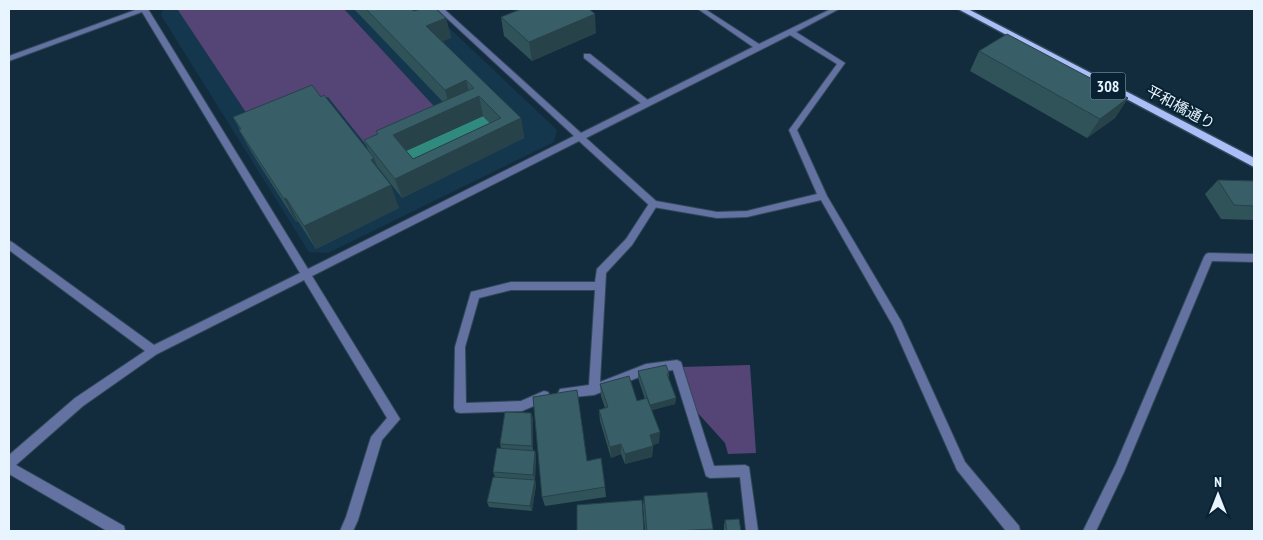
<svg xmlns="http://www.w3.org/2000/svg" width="1263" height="540" font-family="'PT Sans Narrow','Noto Sans JP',sans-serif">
<rect width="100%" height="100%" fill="#122c3e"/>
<path fill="#15374d" d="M164 9H429L557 130 554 142 328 253 309 252 161 15Z"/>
<path fill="#554476" d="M183 9H344L444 117 370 150 328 97 255 126 178 10Z
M750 365 756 453 728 454 725 443 695 410 681 367Z"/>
<path fill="#308a7e" d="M483 116 504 137 419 178 399 154Z"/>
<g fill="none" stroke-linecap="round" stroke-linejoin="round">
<g stroke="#304859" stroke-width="2">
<path id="service" d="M584 54H590L649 101V105H643L584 58Z
M653 201 658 204 632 245 606 273 600 382 646 364 677 360 681 362 714 466 745 465 749 467 758 531H746L740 477 710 478 706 476 673 370 647 374 594 395 564 398 560 397 558 393 560 389 589 385 595 290H511L479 298 465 347 466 403 521 401 544 391 548 392 550 396 548 400 522 411 460 413 456 412 454 408 455 347 471 292 511 282H595L597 269 626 239 650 202Z"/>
</g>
<g stroke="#304859" stroke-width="2">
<path id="minor" d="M138 9H148L308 269 574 136 437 9H444L581 133 753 47 698 9H705L759 44 831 9H839L796 32 845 63 797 130 827 196 901 321 965 462 1019 526 1020 531H1006L957 470 893 326 821 200 747 217 717 218 653 207 650 206 579 141 312 276 400 419 382 440 358 520 353 531H340L346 517 371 437 387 418 304 280 157 354 83 406 16 465 124 526 125 531H107L9 474V455L75 398 145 351 9 250V241L12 242 154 345 300 273 142 12 9 61V56ZM790 35 837 64 789 130 817 194 747 211 717 212 656 201 586 138Z
M1209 253 1254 254V262L1212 261 1124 472 1096 531H1083L1116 464 1204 257 1206 254Z"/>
</g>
<g stroke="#304859" stroke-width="3">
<path id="primary" d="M958 9H968L1254 158V167Z"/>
</g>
<use href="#service" fill="#6372a1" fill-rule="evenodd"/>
<use href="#minor" fill="#6372a1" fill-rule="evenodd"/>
<use href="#primary" fill="#abbef8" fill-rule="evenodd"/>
</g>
<path fill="#305259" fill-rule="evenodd" d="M354 9H411L414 11 446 18 451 38 441 41 521 118 524 138 402 198 377 166 399 208 316 249 298 221 296 222 252 153 239 130H240L233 117 321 97 369 152 364 140 377 134 376 131 443 102ZM483 116 490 123 413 159 406 151Z
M501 17 596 33 532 61 504 36Z
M979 51 1128 98 1115 118 1087 138 970 71Z
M1218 180 1254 181V220L1221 219 1205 194Z
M638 371 669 373V379L676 398 675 404 652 410 659 443 653 445 652 457 625 464 621 454 611 458 600 421 599 410 605 408 601 396 600 384 637 401 645 399 638 378Z
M531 413 533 419V451H535L536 457 535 480 536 485 532 511 489 507 487 502 495 477 493 472 501 448 500 444Z
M587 461 605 487 606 497 545 506 542 497Z
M644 496 713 529 712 531H645L643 506Z
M725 520 741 531H724V525Z"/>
<path fill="#274248" d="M595 14 596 33 532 61 529 42Z
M446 18 451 38 431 46 426 26Z
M466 80 471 100 450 109 445 90Z
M479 96 483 116 399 154 393 135Z
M1128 98 1115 118 1087 138 1100 119Z
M521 118 524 138 402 198 395 179Z
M374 158 383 181 371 160Z
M391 185 399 208 316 249 304 226Z
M286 198 298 221 296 222 284 199Z
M676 398 675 404 649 411V405Z
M531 413 533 419V452L532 446Z
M660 432 659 443 649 446 650 435Z
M621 444V454L611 458 610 447Z
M653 446 652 457 625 464V454Z
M535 451 536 457 535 480 536 485 532 511 530 506 535 480 533 475Z"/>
<path fill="#385f67" stroke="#274248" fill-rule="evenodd" d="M366 9H411L414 11 421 9H436L446 18 426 26 521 118 395 179 364 140 378 134 376 131 474 88 466 80 445 90ZM479 96 501 118 413 159 393 135Z
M521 9H589L595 14 529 42 501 17Z
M1007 34 1128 98 1100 119 979 51Z
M312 85 321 97 324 95 374 158 371 160 391 185 304 226 286 198 284 199 239 130 241 129 233 117Z
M1218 180 1254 181V206L1234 205Z
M666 365 669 373 667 374 676 398 650 405 638 371Z
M629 376 637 401 647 398 660 432 650 435 653 446 625 454 621 444 610 447 599 410 608 407 600 384Z
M577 390 587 461 601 458 605 487 542 497 533 397Z
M505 412 531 413 532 446 500 444Z
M497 448 535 451 533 475 493 472Z
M493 477 535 480 530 506 487 502Z
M707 492 713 529 675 531H647L644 496Z
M642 500 644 531H577V505Z
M739 519 741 531H727L725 520Z"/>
<g text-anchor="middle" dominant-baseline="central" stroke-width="4" stroke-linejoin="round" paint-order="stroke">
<g font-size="15" fill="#e8f4fe" stroke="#082233">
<text transform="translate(1181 107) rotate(28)">平和橋通り</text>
</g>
<rect fill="#082233" stroke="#a5b5c1" stroke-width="1" x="1090.5" y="72.5" width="35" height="27" rx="4"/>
<g font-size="16" font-weight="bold" fill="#e8f4fe">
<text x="1108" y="86">308</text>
</g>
</g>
<rect width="1263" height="540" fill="none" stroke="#e8f4fe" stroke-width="20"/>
<g transform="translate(1218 495)" stroke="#082233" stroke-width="4" paint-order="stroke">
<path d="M0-4L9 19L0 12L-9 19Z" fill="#e8f4fe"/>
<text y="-8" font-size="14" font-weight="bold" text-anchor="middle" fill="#e8f4fe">N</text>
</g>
</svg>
